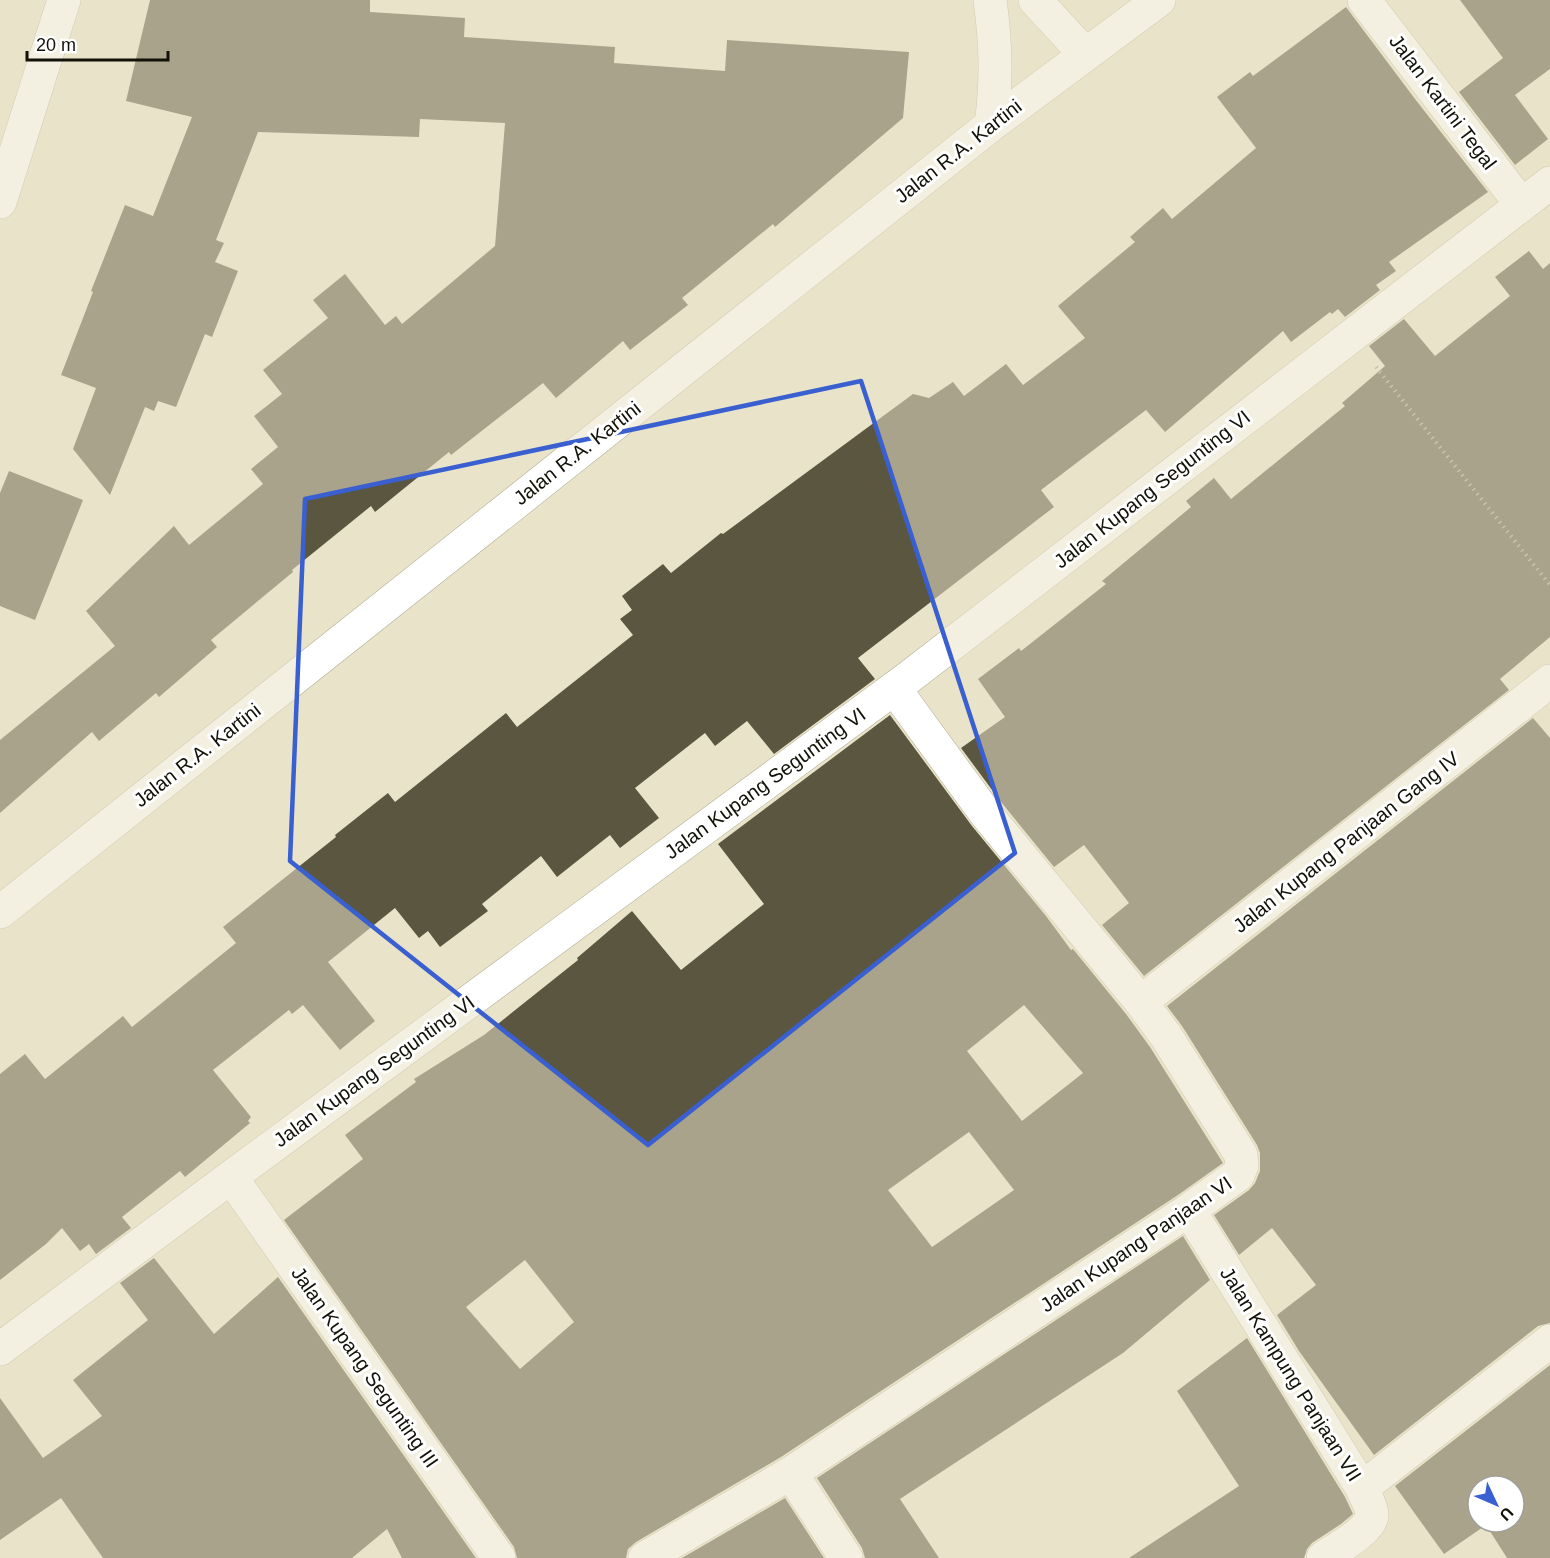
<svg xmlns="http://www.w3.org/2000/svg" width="1550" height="1558" font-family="Arial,sans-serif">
<rect width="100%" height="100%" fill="#e9e4c9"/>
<path fill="#5a563f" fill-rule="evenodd" d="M150 0H370V12L465 18 464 37 615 47 614 63 725 71 727 40 909 52 903 118 775 227 773 224 682 298 688 305 630 350 623 341 556 398 543 383 451 455 449 452 375 512 371 506 292 570 293 572 211 640 217 647 159 697 156 693 99 741 92 732 0 813V740L115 646 86 611 174 526 189 545 263 484 251 469 278 447 254 416 282 394 263 370 328 318 313 300 345 274 385 325 396 316 402 324 495 246 505 123 420 119 419 137 258 132 216 240 224 243 215 262 238 271 212 337 205 334 176 407 158 401 154 411 145 407 110 495 73 449 96 388 61 375 93 292 91 291 125 205 153 216 192 117 126 101Z
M1460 0H1550V69L1515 95 1548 139 1515 165 1459 92 1503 58Z
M1346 7 1415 99 1488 192 1389 262 1396 271 1376 285 1380 290 1345 317 1338 309 1332 314 1330 312 1291 342 1283 331 1165 432 1146 410 1041 490 1054 507 858 658 875 679 774 754 747 721 715 746 705 733 635 788 659 818 620 848 610 835 557 877 541 856 482 904 488 911 440 947 428 931 419 938 395 908 328 962 375 1021 340 1050 303 1005 292 1014 289 1010 213 1070 251 1117 248 1121 250 1123 185 1177 180 1171 122 1217 131 1228 96 1254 89 1244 80 1251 62 1228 46 1244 0 1280V1074L25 1054 45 1079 123 1016 132 1027 236 943 223 927 336 837 335 835 388 793 395 802 506 713 517 727 633 635 620 619 632 610 622 596 663 564 671 573 721 533 723 534 913 394 929 398 953 382 964 396 1006 364 1023 385 1085 338 1058 306 1135 242 1130 237 1163 208 1172 219 1256 148 1217 97 1250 72 1253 76Z
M1529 251 1543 269 1550 263V637L1500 679 1509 690 1144 976 1102 925 1129 903 1084 845 1054 867 1001 802 961 748 1005 717 978 679 1019 648 1021 651 1106 584 1102 581 1191 507 1186 501 1214 478 1231 499 1345 406 1342 403 1385 366 1369 346 1404 319 1435 356 1510 296 1495 277Z
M9 471 83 500 35 620 0 606V493Z
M890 715 972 826 1046 916 1071 950 1073 949 1126 1014 1150 1047 1223 1163 1178 1195 781 1457 636 1542 628 1549 626 1558H517L514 1547 284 1220 363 1159 345 1135 416 1082 414 1079 484 1035 578 960 577 958 632 911 681 970 764 904 718 844ZM1024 1005 1083 1073 1022 1121 967 1051ZM969 1132 1014 1190 932 1247 888 1190ZM525 1260 574 1322 520 1369 466 1307Z
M1533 718 1550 738V1323L1538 1326 1374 1455 1299 1351 1277 1315 1316 1285 1272 1228 1239 1255 1214 1215 1249 1190 1255 1183 1260 1171V1153L1257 1145 1182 1026 1167 1006Z
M1183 1236 1210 1280 1123 1353 900 1499 939 1558H865L862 1548 817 1478Z
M154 1258 214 1334 278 1277 476 1558H402L387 1529 352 1558H103L61 1498 0 1540V1398L43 1458 102 1416 73 1380 148 1320 120 1283Z
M1247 1338 1345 1497 1353 1514 1341 1524 1312 1543 1307 1549 1304 1558H1129L1239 1486 1177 1391Z
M1550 1365V1558H1507L1486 1525 1444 1554 1395 1486ZM1478 1486H1514V1522H1478Z
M785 1498 824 1558H682Z"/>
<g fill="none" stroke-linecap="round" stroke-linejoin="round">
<g stroke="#b1ad94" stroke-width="34">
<path id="street" d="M1035 0 1085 54
M1364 0 1521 204
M0 202 64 0
M1141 1002 1550 681
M231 1177 499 1558
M1189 1210 1362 1488 1550 1341
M0 1349 231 1177 904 681 1550 183
M791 1473 846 1558
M645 1558 791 1473 1189 1210 1238 1175 1242 1165 1241 1155 1166 1036 1141 1002 986 814 894 688
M1323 1558C1336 1549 1372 1530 1372 1515 1372 1506 1365 1496 1362 1488"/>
</g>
<g stroke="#b1ad94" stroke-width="34">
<path id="secondary" d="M990 0C996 44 997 81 991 125
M0 912 991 125 1159 0"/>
</g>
<path stroke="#a09c87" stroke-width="4" stroke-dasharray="1.5 4.5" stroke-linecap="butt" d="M1376 367 1550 585"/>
<use href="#street" stroke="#fff" stroke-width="33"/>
<use href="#secondary" stroke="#fff" stroke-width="33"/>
</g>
<path d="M0 0H1550V1558H0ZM861 381 1015 853 648 1145 290 861 305 499Z" fill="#e9e4c9" fill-opacity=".55" fill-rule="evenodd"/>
<path fill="none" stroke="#395fd0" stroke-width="4.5" stroke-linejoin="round" d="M861 381 1015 853 648 1145 290 861 305 499Z"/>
<g text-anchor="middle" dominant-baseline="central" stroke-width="6" stroke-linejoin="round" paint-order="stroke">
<g font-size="20" fill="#121108" stroke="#fff">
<text transform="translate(1443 102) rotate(53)">Jalan Kartini Tegal</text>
<text transform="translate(958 151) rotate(-38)">Jalan R.A. Kartini</text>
<text transform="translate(577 453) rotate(-38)">Jalan R.A. Kartini</text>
<text transform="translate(1152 489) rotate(-38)">Jalan Kupang Segunting VI</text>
<text transform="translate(197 755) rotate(-38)">Jalan R.A. Kartini</text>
<text transform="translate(765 783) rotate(-36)">Jalan Kupang Segunting VI</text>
<text transform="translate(1346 842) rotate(-38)">Jalan Kupang Panjaan Gang IV</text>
<text transform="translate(374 1071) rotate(-36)">Jalan Kupang Segunting VI</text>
<text transform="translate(1136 1244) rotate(-34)">Jalan Kupang Panjaan VI</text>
<text transform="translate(365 1367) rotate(55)">Jalan Kupang Segunting III</text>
<text transform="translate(1291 1374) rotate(58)">Jalan Kampung Panjaan VII</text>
</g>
</g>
<g transform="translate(1496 1504) rotate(134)"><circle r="28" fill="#ffffff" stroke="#a0a09c" stroke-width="1.5"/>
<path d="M0-4.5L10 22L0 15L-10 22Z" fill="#395fd0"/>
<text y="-9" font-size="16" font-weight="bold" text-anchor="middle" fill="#121108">U</text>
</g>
<path d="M27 51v9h141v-9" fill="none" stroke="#121108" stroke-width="3"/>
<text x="36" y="51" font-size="18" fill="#121108" stroke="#ffffff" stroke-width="4.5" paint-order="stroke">20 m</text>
</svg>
